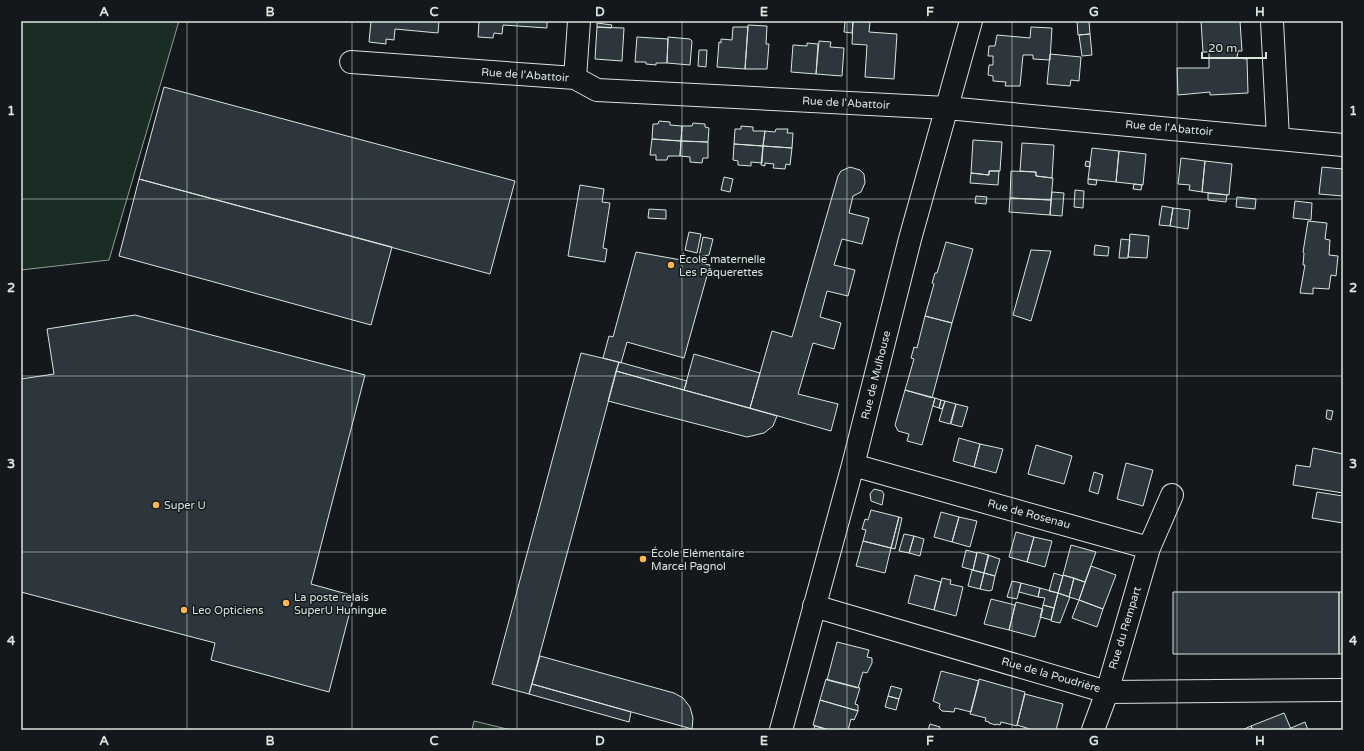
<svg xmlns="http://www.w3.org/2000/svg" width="1364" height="751" font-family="'Varela Round',sans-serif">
<rect width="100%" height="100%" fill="#14181c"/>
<path fill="#1a2d24" stroke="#939e99" d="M21 21H179L109 260 21 270Z
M474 721 511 730H472Z"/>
<path fill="#2c363c" stroke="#d8e6dc" d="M371 21H439L438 33 395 29 394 40 386 39V44L369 42Z
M479 21H547V28L503 25 502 34 494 33 493 38 478 37Z
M845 21H853L852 33 844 32Z
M853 21 870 22 869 32 897 34 894 79 865 77 867 45 852 44Z
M1077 21H1089L1090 34 1078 35Z
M1201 21H1240L1242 51H1238L1237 58 1247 59 1248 93 1210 95V92L1178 95 1177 68H1209V52H1203Z
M597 23 612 25 611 28 597 27Z
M748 25 767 26 766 44H769L767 69H745Z
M597 27 624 28 622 61 595 59Z
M733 27H748L745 69 717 67 719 42 721 43V39L732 40Z
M1031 27 1052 28 1050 60 1033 59V55H1023L1020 86H1005L1006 82 993 81V76L988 75 989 65H993V56H988L989 46H995L997 35 1030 38Z
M1090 34 1092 55 1082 56 1079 35Z
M637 37 668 39 667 63H656V65L646 64V62H635Z
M668 37 690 39 692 41 690 65 667 63Z
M819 41 831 42 830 47 844 48 842 76 816 74Z
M807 43 818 44 816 74 791 72 793 45 807 46Z
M699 50H707L706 67 698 66Z
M1050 54 1081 57 1079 81 1071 80 1070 86 1047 84Z
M164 87 515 181 490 274 139 179Z
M659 121 670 122V125L682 126 681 141 652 139 653 124H658Z
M693 123 705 124V127L709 128 708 142 681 141 682 126H692Z
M741 126 753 127V131H765L763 146 734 144 735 129H741Z
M776 129H788L787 133H793L792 148 763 146 765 131 775 132Z
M652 139 681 141 680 156H668L667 160H656V155H650Z
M973 140 1002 142 1000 171H989V175L971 173Z
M681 141 708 142V158H703L702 163 690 162V157L680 156Z
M1022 143 1054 145 1052 178 1036 176V172L1020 171Z
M734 144 763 146 762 163 751 162V166L738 165V161L733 160Z
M763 146 792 148 790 165 786 164 785 169 773 168 774 164 765 163V166L761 165Z
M1092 148 1119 151 1116 182 1088 179Z
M1119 151 1146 154 1143 185 1116 182Z
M1181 158 1205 161 1202 192 1189 190 1190 185 1178 184Z
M1086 161 1090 162V167L1085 166Z
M1205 161 1232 164 1229 195 1202 192Z
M850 167 860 170 864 174 865 183 861 192 853 196 849 213 869 218 862 244 842 239 834 265 855 270 848 296 827 291 820 317 841 323 834 349 813 343 798 394 838 404 831 431 750 408 772 331 792 337 838 176 841 171Z
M1322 167 1343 169V196L1319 194Z
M989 171H999L998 185 970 183 971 173 989 175Z
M1011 171 1036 172V176L1053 178 1051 200 1010 198Z
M724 177 733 179 730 192 721 190Z
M139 179 392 247 371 325 119 256Z
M1088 179 1097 180 1096 185 1088 184Z
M1134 184 1142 185 1141 190 1133 189Z
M580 185 604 189 602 202 610 203 603 248 607 249 605 262 568 256Z
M1075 190 1084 191 1083 208 1074 207Z
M1052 192 1064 193 1062 216 1050 215Z
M1208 193 1227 195 1226 202 1208 200Z
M976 196 987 197 986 204 975 203Z
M1237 197 1256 199 1255 209 1236 207Z
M1010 198 1051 200 1050 215 1009 212Z
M1295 201 1312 203 1311 220 1293 218Z
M1162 206 1173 208 1170 226 1159 225Z
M1173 208 1190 210 1188 229 1170 226Z
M649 209 666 210V219L648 218Z
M1308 221 1327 223 1325 239 1330 240 1329 255 1338 256 1336 276 1331 275 1329 289 1313 288V294L1300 293 1305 265H1303L1304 253 1303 252Z
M689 232 701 234 697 253 685 250Z
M1130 234 1149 236 1147 258 1128 257Z
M703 237 713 239 709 255 699 257Z
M1121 239 1130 240 1128 258H1119Z
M946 242 973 249 952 323 925 316 934 284 932 283 935 273H937Z
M1095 245 1109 247 1108 256 1094 255Z
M1031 250 1051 251 1031 321 1013 315Z
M636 252 710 265 684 358 627 342 621 363 603 358 609 336 613 337Z
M135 315 365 375 311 584 354 596 329 692 211 660 215 643 21 592V379L54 374 47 329Z
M925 316 952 323 932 398 905 390 914 359 911 358 914 347 917 348Z
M581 353 619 362 529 694 492 684Z
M694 354 760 373 750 408 684 390Z
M619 362 687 381 684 390 616 371Z
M616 371 684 390 777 416 773 426 764 433 747 437 608 401Z
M905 390 935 398 922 445 907 441 909 434 898 431 895 425Z
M935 398 941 400 939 408 933 406Z
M941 400 945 401 942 409 939 408Z
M945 401 956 404 950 424 939 421Z
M956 404 968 407 962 427 951 424Z
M1327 410 1333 411 1331 420 1326 418Z
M959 438 980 444 974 467 953 461Z
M980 444 1003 449 996 473 974 467Z
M1036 445 1072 456 1064 484 1028 474Z
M1313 448 1343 454V493L1293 485 1296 465 1310 467Z
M1126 463 1153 470 1143 506 1117 499Z
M1094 472 1103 475 1098 494 1089 491Z
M874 489 882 491 884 494 882 505 871 501 870 494Z
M1317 492 1343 496V523L1312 518Z
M871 510 899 517 891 548 863 541 866 530 862 529 865 519 868 520Z
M941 512 959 517 952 542 934 537Z
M899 517 902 518 895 549 891 548Z
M959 517 977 521 970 547 952 542Z
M1016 532 1034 537 1027 562 1009 557Z
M904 534 914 536 909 553 899 551Z
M914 536 924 539 920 556 909 553Z
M1034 537 1052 541 1045 567 1027 562Z
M863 541 891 548 885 573 856 566Z
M1071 545 1096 552 1085 582 1063 575Z
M966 550 977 553 973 570 962 567Z
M977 552 989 555 984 573 973 570Z
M988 555 1000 559 995 576 984 573Z
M1091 566 1116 575 1103 609 1079 600Z
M972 570 984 573 980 589 968 586Z
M984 573 995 576 992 590 989 591 980 589Z
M1054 573 1063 576 1058 593 1049 591Z
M915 575 941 582 934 610 908 603Z
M1063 575 1074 578 1069 597 1058 593Z
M942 578 951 580 950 584 963 587 956 616 934 610Z
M1074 578 1085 582 1079 600 1069 597Z
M1012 581 1021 583 1017 599 1007 597Z
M1021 583 1040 588 1038 597 1019 592Z
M1040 588 1058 593 1054 608 1043 605 1045 598 1038 597Z
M1173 592H1339V654H1173Z
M1339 592H1343V654H1339Z
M1058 593 1070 597 1060 623 1051 621Z
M991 599 1015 605 1009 630 984 624Z
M1079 600 1103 609 1097 627 1072 618Z
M1016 602 1043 609 1035 637 1009 630Z
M1043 605 1054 608 1051 620 1040 617Z
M837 642 869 650 867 657 872 658V663L867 673 863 672 858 688 827 680Z
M540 656 674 693 683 698 690 707 693 718 692 729 532 684Z
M941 671 979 681 971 712 955 708 954 712 942 711 939 708 940 704 933 701Z
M826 679 860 688 855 704 858 705V711L820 700Z
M979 679 1025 692 1017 726 1001 722 1000 725 996 724V725L989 723V722L985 721 986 718 970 714Z
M532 684 631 712 629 722 529 694Z
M891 686 902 689 899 699 888 696Z
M1025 694 1063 704 1056 730H1033L1017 725Z
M888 696 899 699 896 710 885 707Z
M820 700 858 711 854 720 851 719 848 730H829L813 725Z
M1284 713 1291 729 1253 730 1251 726Z
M1305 722 1308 730H1288L1291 728Z
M930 724 940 727 939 730H928Z
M815 726 829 730H813Z
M1251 726 1253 730H1242Z"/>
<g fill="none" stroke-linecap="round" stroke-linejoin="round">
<g stroke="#d8e6dc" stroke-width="24">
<path id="minor" d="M1272 21 1278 138
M351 62 575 78 597 90 947 108 1343 145
M575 78 579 21
M853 465 1149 548
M814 606 1107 692 1343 690
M781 730 853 465 910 239 971 21
M1093 730 1107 692 1149 548 1172 495"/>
</g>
<use href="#minor" stroke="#14181c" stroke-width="22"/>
</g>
<path fill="none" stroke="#d8e6dc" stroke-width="1" stroke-opacity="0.55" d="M187 21V730M352 21V730M517 21V730M682 21V730M847 21V730M1012 21V730M1177 21V730M21 199H1343M21 376H1343M21 552H1343"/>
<g fill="#ffb74d" stroke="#14181c" stroke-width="1.5">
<circle cx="671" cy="265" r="4"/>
<circle cx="156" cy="505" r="4"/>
<circle cx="643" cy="559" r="4"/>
<circle cx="286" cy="603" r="4"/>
<circle cx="184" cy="610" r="4"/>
</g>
<g text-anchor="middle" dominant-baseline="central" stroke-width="3" stroke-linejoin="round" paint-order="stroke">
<g font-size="11" fill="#d8e6dc" stroke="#14181c">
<text transform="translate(525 75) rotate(4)">Rue de l'Abattoir</text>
<text transform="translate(846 103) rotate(3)">Rue de l'Abattoir</text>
<text transform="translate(1169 128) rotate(5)">Rue de l'Abattoir</text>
<text transform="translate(876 375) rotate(-76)">Rue de Mulhouse</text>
<text transform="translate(1029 514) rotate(15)">Rue de Rosenau</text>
<text transform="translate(1125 628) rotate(-73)">Rue du Rempart</text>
<text transform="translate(1051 675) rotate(16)">Rue de la Poudrière</text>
</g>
<g font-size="11" fill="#d8e6dc" stroke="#14181c" text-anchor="start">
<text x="679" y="259">École maternelle<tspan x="679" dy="13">Les Pâquerettes</tspan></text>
<text x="164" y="505">Super U</text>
<text x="651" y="553">École Elémentaire<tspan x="651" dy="13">Marcel Pagnol</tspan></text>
<text x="294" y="597">La poste relais<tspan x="294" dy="13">SuperU Huningue</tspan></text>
<text x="192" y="610">Leo Opticiens</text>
</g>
</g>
<rect width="1364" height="751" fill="none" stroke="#14181c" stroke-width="44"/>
<path d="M1202 52v6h64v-6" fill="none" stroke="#d8e6dc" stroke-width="2"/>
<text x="1208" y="52" font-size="12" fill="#d8e6dc" stroke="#14181c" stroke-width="3" paint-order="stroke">20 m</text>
<rect x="22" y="22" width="1320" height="707" fill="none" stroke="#d8e6dc" stroke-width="1.5"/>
<g font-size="13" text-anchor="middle" font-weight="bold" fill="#d8e6dc">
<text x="104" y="16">A</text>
<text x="270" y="16">B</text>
<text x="434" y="16">C</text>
<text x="600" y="16">D</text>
<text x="764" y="16">E</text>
<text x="930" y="16">F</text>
<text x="1094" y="16">G</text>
<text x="1260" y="16">H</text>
<text x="11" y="115">1</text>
<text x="1353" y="115">1</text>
<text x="11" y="292">2</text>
<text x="1353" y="292">2</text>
<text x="11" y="468">3</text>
<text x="1353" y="468">3</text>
<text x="11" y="645">4</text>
<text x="1353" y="645">4</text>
<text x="104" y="745">A</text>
<text x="270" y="745">B</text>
<text x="434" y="745">C</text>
<text x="600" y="745">D</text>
<text x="764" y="745">E</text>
<text x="930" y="745">F</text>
<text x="1094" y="745">G</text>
<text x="1260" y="745">H</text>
</g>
</svg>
